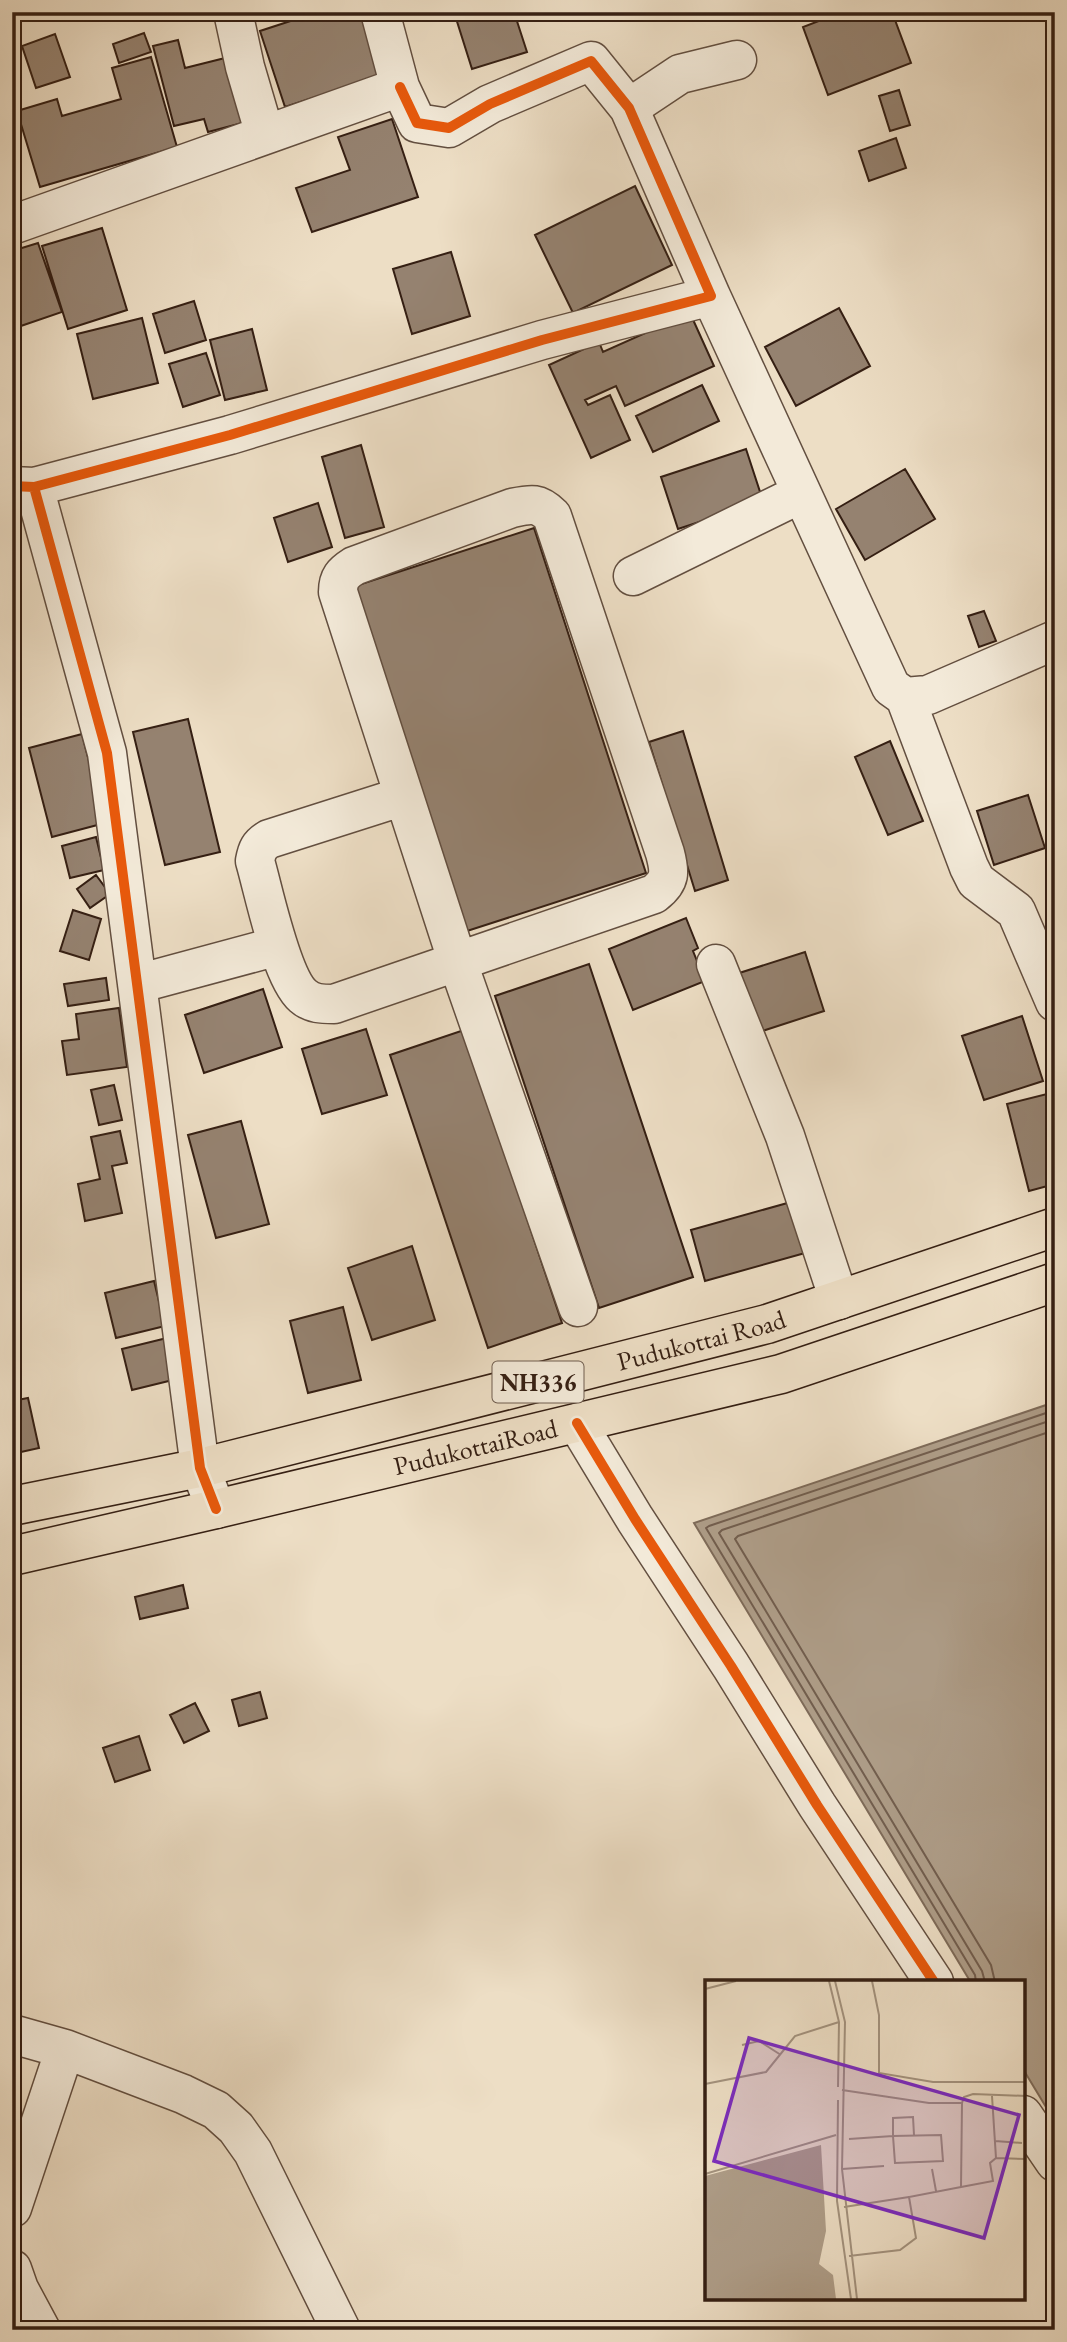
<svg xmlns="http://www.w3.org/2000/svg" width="1067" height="2342" font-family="'EB Garamond',serif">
<rect width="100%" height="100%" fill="#eddec5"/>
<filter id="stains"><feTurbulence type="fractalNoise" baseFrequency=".00286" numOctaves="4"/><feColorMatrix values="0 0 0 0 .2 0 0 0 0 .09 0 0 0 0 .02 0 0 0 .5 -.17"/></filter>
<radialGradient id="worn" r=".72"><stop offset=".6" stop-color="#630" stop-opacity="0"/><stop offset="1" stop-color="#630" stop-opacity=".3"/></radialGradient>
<path fill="#ae9d88" stroke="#7e6b59" stroke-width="2" d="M1055 1402V2122L1023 2069V1982L970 1981 694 1523Z"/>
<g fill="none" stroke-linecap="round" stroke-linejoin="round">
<path stroke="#725e4e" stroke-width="2" d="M976 1982 975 1975 706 1528 709 1526 1055 1410
M985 1982 982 1971 719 1533 722 1530 1055 1419
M995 1982 991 1965 735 1539 738 1536 1055 1430"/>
</g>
<path fill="#958270" stroke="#351f13" stroke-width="2" d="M253 12H285L256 21Z
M318 12H370L390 73 285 107 260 31Z
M454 12H514L527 52 472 69Z
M842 12H892L911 63 828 95 803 27Z
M144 33 151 52 119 63 113 44Z
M55 34 70 77 36 88 22 46Z
M178 40 185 68 233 56 250 121 208 132 204 119 174 126 153 46Z
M151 57 177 147 40 187 17 111 57 99 62 116 121 99 112 68Z
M899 90 910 125 890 131 879 96Z
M392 119 418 197 312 232 296 188 350 170 338 137Z
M896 138 906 168 869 181 859 151Z
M635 186 672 265 573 313 535 235Z
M102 228 127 310 68 329 42 246Z
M38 243 62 312 12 329V251Z
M451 252 470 316 412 334 393 269Z
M194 301 206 340 165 353 153 314Z
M839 308 870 366 796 406 765 347Z
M690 313 714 366 625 406 616 386 585 400 588 405 610 395 630 440 591 458 549 365 599 342 603 352Z
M142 318 158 383 93 399 77 334Z
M252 329 267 390 225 400 210 340Z
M206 353 220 395 183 407 169 364Z
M702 385 719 421 653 452 636 416Z
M361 445 384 527 345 538 322 457Z
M746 449 763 501 678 529 661 477Z
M905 469 935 519 865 560 836 509Z
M318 503 332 547 288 562 274 518Z
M534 528 646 873 464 932 352 587Z
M984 611 996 641 979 647 968 616Z
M188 719 220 852 165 865 133 732Z
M683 731 728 880 695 891 649 742Z
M82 734 105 823 52 837 29 748Z
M890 741 923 821 888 835 855 757Z
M1028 795 1045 848 994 865 977 811Z
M12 813 20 844 12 846Z
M96 837 104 870 70 878 62 846Z
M96 875 110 894 90 908 77 889Z
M73 910 101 919 89 960 60 951Z
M686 918 698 948 693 951 705 981 633 1010 609 949Z
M805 952 824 1011 753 1034 733 975Z
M589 964 693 1277 599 1308 495 996Z
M106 978 109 1000 68 1006 64 984Z
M263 989 282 1047 204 1073 185 1015Z
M119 1008 127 1067 67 1075 62 1041 79 1039 76 1014Z
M1022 1016 1043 1081 984 1100 962 1036Z
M366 1029 387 1095 322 1114 302 1049Z
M464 1030 562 1323 488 1348 390 1055Z
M114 1085 122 1120 99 1125 91 1090Z
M1055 1092V1184L1029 1191 1007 1104Z
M241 1121 269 1224 216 1238 188 1135Z
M120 1131 127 1163 112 1166 122 1213 85 1221 78 1184 100 1179 91 1137Z
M791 1202 805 1253 705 1281 691 1230Z
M412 1246 435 1320 372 1340 348 1268Z
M154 1281 165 1326 116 1338 105 1293Z
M343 1307 361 1380 308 1393 290 1321Z
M171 1337 181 1378 132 1390 122 1349Z
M28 1398 39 1448 12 1454V1401Z
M183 1585 188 1608 140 1619 135 1597Z
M260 1692 267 1718 239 1726 232 1700Z
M195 1703 209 1731 184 1743 170 1715Z
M139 1736 150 1770 115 1782 103 1748Z"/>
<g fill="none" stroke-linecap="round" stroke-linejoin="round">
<g stroke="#634f40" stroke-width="41">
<path id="minor" d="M233 12 245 67 265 135
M629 108 680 74 737 60
M12 225 400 87 380 12
M711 296 891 687 905 697 928 695 1055 640
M12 486 34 487 107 753 200 1468 216 1509
M34 487 230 435 542 340 711 296 629 108 591 61 490 104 449 128 417 123 400 87
M633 576 800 494
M905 697 969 867 976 881 1016 911 1055 1002
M404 796 269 839C259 845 257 850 255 861 264 892 281 977 303 996 312 1004 322 1004 334 1004L654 894C671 881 670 872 665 853L552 516C538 502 531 504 512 508L354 566C343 573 338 578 338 592L458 963 578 1307
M716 964 785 1136 839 1300
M137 984 278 946
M577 1423 635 1519 731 1666 817 1805 934 1982
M12 2034 65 2049 183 2094 216 2110 236 2128 253 2152 341 2330
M1023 2115 1055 2162
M12 2208 65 2049
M12 2269 19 2289 41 2330"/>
</g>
<g stroke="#351f13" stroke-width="41">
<g id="highway">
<path id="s1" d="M12 1506 200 1468 767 1324 1055 1227"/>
<path id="s2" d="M12 1556 216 1509 781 1374 1055 1282"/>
</g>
</g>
<use href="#minor" stroke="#f3ead9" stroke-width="38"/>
<use href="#highway" stroke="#eddec5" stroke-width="38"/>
<g stroke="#f3ead9" stroke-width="15">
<path id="cycleway" d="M12 486 34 487 107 753 200 1468 216 1509
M34 487 230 435 542 340 711 296 629 108 591 61 490 104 449 128 417 123 400 87
M577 1423 635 1519 731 1666 817 1805 934 1982"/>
</g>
<use href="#cycleway" stroke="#e8590c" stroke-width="10"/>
</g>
<g text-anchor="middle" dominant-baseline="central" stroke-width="5" stroke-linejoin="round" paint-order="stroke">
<rect fill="#f3ead9" stroke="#6e5c4e" stroke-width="2" x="492.5" y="1361.5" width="91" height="41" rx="5"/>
<g font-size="24" font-weight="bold" fill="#351f13">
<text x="538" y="1382">NH336</text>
</g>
<g font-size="26" fill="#351f13" stroke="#f3ead9">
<text stroke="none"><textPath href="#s1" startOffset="709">Pudukottai Road</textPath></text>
<text stroke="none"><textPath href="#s2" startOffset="476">PudukottaiRoad</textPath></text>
</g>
</g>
<g transform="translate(705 1980)">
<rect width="320" height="320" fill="#eddec5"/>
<path d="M116 165 121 251 114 284 128 295 131 319H0V196Z" fill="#ae9d88"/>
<path fill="none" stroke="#a3927e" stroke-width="2" d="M124 1 134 42 133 107M130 1 140 42 137 189 152 319M167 1 174 35V93L228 102H321M0 9 31 1M37 65 54 61 76 75M0 104 61 92 90 56 134 42M137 110 224 123H257L259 117 268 114 321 116M287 116 291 178 321 179M133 120 132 221 146 319M257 123 256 207 288 201 285 183 291 178M144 159 188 156 236 155 238 181 190 183 188 156V138L208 137 209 155M290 161 317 163M137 189 179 186M227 189 231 211M0 194 131 155M139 227 204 217M144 276 195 270 211 258 204 217 256 207"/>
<path fill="#7b2cbf" fill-opacity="0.15" stroke="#7b2cbf" stroke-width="3.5" d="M44 58 314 135 279 258 9 181Z"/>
<rect width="320" height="320" fill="none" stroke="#351f13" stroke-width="3.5"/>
</g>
<rect width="1067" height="2342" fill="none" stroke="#eddec5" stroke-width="42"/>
<rect x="14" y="14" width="1039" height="2314" fill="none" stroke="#351f13" stroke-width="3.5"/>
<rect x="21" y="21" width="1025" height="2300" fill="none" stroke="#351f13" stroke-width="2"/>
<rect width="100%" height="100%" filter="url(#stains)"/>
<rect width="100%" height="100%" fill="url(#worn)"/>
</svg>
